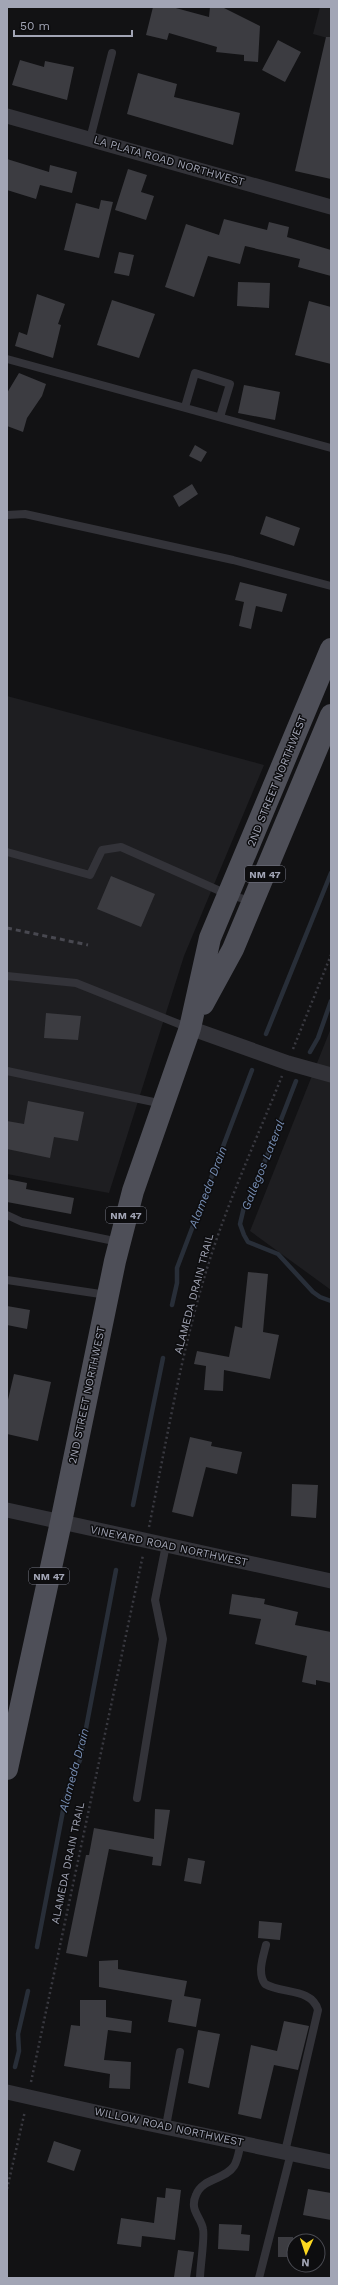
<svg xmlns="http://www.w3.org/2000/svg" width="338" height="2285" font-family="'Work Sans',sans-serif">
<rect width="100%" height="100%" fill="#121214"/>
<path fill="#1e1e21" d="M320 7H331V39L313 34Z
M7 696 264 765 184 956 109 1193 7 1174Z
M331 1028V1290L250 1231Z"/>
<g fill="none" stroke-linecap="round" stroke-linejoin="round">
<path stroke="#282e38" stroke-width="4.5" d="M266 1034 331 873
M310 1052 318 1038 331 1001
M296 1081 256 1184 244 1207 240 1224 244 1235 248 1242 278 1254 313 1292 320 1297 331 1301
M172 1305 177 1283V1268L252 1070
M133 1505 163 1358
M37 1947 66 1795 80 1760 116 1570
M15 2067 19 2051 18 2034 28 1991"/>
</g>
<path fill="#3c3c41" d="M153 7H172L209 17 210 7H222L260 26 258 62 244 61V55L216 52 217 47 169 33 167 40 146 35Z
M326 37H331V179L295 171Z
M278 40 301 52 285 82 262 70Z
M20 60 44 67 45 61 74 67 67 100 12 85Z
M138 73 177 84 174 97 240 113 233 145 127 114Z
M7 159 49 172 50 165 77 172 72 193 40 185 36 199 7 190Z
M128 169 147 175 141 192 154 196 146 220 115 210Z
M101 200 113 202 99 258 64 250 76 203 99 209Z
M224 219 267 230 269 222 289 227 287 237 331 250V276L298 267 300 259 245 246 240 264 208 256 194 297 165 287 186 224 219 235Z
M119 252 134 255 129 276 114 273Z
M238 282 270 283 269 308 237 306Z
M37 294 65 304 58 324 61 325 53 358 15 346 19 332 27 335Z
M112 300 155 314 139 358 97 345Z
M309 301 331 307V364L295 355Z
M19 373 46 384 42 396 27 418 23 432 7 426V393Z
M244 385 280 392 275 420 238 413Z
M195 445 207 452 201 462 189 456Z
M192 484 198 494 179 507 173 496Z
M266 516 300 528 294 546 260 534Z
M240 582 287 594 282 612 256 606 251 629 239 626 244 602 235 600Z
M111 876 155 894 141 927 97 909Z
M46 1013 81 1016 78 1040 44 1038Z
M28 1101 84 1112 78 1141 54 1137 50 1158 7 1149V1121L24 1124Z
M7 1179 27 1183 26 1189 74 1198 71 1214 7 1202Z
M248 1272 268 1274 263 1332 279 1335 270 1379 224 1370 223 1391 204 1390 206 1366 194 1364 197 1351 229 1357 235 1326 242 1328Z
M7 1306 30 1310 27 1329 7 1325Z
M14 1374 51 1382 38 1441 7 1434V1404Z
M190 1437 212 1442 211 1446 242 1452 237 1474 206 1467 193 1517 172 1512Z
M292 1484 318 1485 316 1518 291 1516Z
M232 1594 265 1599 264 1604 298 1612 295 1625 331 1632V1683L316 1680V1685L302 1682 307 1656 255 1644 261 1619 229 1614Z
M155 1809 170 1810 161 1866 152 1865 153 1857 109 1849 87 1957 66 1953 86 1855H89L94 1828 154 1839Z
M188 1858 205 1861 201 1884 184 1881Z
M259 1921 282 1923 280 1940 258 1938Z
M118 1960V1969L187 1981 184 1996 201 1999 196 2027 168 2022 172 2000 99 1987V1961Z
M80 2000H106V2017L132 2021 131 2033 108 2030 104 2060 131 2062 130 2089 109 2088 110 2074 64 2066 71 2025 80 2026Z
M284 2021 309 2026 298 2070 274 2065 261 2119 238 2114 251 2045 277 2051Z
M198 2030 220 2034 209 2088 188 2083Z
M54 2141 81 2150 74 2171 47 2162Z
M166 2188 181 2190 175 2240 142 2236 141 2247 117 2244 121 2218 154 2223 157 2197 165 2198Z
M308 2189 331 2193V2220L303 2215Z
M219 2224 242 2225 241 2234 250 2235 249 2251 218 2249Z
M278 2237H293L294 2257H278Z
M178 2250 194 2252 190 2278 174 2277Z"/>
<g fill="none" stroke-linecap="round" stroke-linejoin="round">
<path stroke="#393940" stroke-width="2.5" stroke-dasharray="2 3" stroke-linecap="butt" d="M293 1049 331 955
M149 1527C167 1439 182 1347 209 1262 229 1199 257 1138 282 1076
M31 2082 143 1555
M7 2189 25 2111"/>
<path stroke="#333339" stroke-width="8" d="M90 139 112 53
M7 359 331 448
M185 407 195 373 230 384 220 417
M7 515 25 514 233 560 331 586
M7 852 90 875 102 850 121 847 229 895 252 901
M7 976 76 983 189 1028
M7 1071 163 1104
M7 1215 22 1222 119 1242
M7 1280 107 1295
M137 1798 163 1639 155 1600 166 1545
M266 1945C263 1957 257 1973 265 1984 282 1994 312 1988 318 2010L285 2152
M166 2126 180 2052
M200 2278C200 2268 205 2236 203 2229 201 2217 189 2210 196 2195 202 2178 225 2180 234 2166 238 2160 239 2150 241 2143
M259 2278 291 2153"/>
<path stroke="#333339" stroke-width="15" d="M7 116 331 207
M190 1028 288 1063 331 1075
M7 1510 331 1581
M7 2092 122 2118 331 2162"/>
<path stroke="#4e4f58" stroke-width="22" d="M203 1004 233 949 331 715
M7 1769 61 1522 115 1261 133 1191 190 1028 210 938 331 649"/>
<path stroke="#484850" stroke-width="3" stroke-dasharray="5 4" stroke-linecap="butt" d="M7 928 88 945"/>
</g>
<g text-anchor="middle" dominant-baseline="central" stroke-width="3" stroke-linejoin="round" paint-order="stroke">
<g fill="#0d0d0f" stroke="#757783" stroke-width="1">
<rect x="245" y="866" width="40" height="16" rx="3"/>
<rect x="106" y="1207" width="40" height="16" rx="3"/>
<rect x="29" y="1568" width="40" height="16" rx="3"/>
</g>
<g font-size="10" font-weight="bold" fill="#a2a5b5">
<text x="265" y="874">NM 47</text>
<text x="126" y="1215">NM 47</text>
<text x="49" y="1576">NM 47</text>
</g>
<g font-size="11" fill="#a2a5b5" stroke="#0d0d0f">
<text transform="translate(169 161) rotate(16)">LA PLATA ROAD NORTHWEST</text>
<text transform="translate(277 781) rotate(-68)">2ND STREET NORTHWEST</text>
<text transform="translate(194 1294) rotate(-75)">ALAMEDA DRAIN TRAIL</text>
<text transform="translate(87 1395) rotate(-78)">2ND STREET NORTHWEST</text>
<text transform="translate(169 1546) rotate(12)">VINEYARD ROAD NORTHWEST</text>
<text transform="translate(68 1863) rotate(-78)">ALAMEDA DRAIN TRAIL</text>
<text transform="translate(169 2127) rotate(12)">WILLOW ROAD NORTHWEST</text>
</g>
<g font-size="12" font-style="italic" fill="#768db3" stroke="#0d0d0f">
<text transform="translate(263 1165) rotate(-68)">Gallegos Lateral</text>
<text transform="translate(208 1187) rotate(-69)">Alameda Drain</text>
<text transform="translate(74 1770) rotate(-75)">Alameda Drain</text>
</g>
</g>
<rect width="338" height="2285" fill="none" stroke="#a2a5b5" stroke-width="16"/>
<g transform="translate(306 2253) rotate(183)"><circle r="19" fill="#0d0d0f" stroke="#494a51"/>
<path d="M0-3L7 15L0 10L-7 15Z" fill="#fdd820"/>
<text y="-6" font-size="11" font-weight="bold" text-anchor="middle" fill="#a2a5b5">N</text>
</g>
<path d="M14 30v6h118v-6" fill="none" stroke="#a2a5b5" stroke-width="2"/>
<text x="20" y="30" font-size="12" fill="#a2a5b5" stroke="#0d0d0f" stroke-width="3" paint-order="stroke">50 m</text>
</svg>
